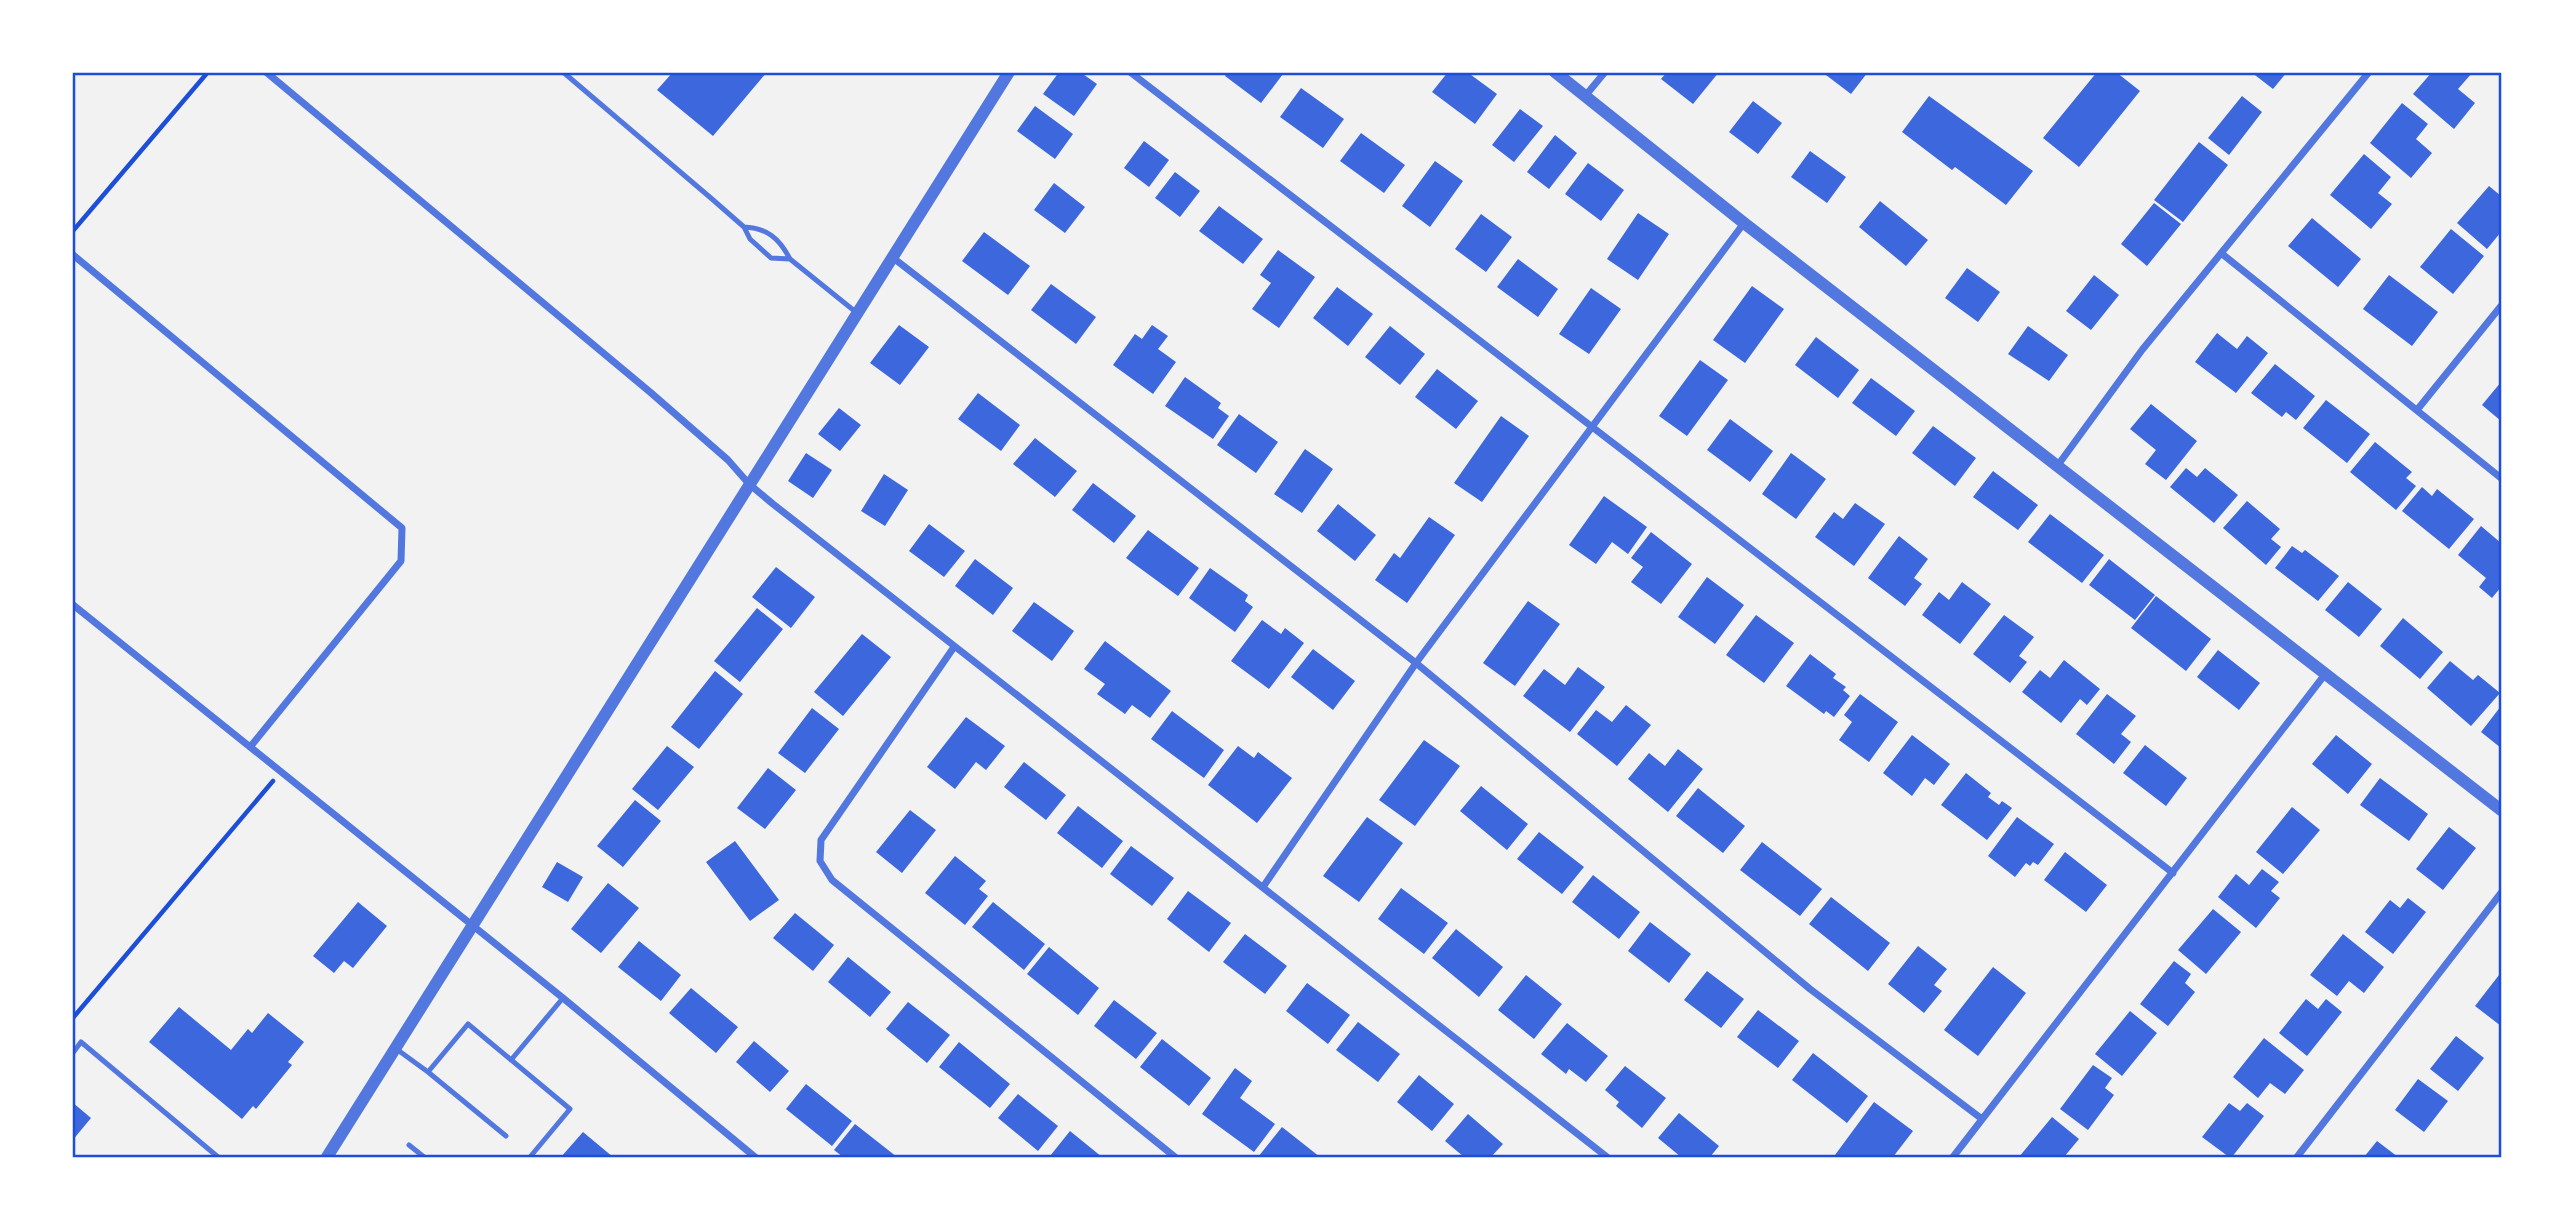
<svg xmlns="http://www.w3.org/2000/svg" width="2573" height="1229" font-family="Quicksand,sans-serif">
<rect width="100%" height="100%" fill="#f2f2f2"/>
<path fill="#3d67dc" d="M673 72H767L713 136 657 90Z
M1059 72H1080L1097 84 1074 116 1043 94Z
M1228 72H1280L1283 74 1261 103 1225 76Z
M1448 72H1467L1497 94 1475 124 1432 92Z
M1667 72H1719L1693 104 1661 79Z
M1822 72H1868L1851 94Z
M2097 72H2116L2140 91 2079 167 2043 138Z
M2251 72H2287L2273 89Z
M2432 72 2472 73 2458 89 2475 103 2454 129 2413 94Z
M1301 88 1344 119 1323 148 1280 117Z
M1929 96 2033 171 2006 205 1955 167 1952 170 1902 132Z
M2242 96 2262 112 2229 155 2208 138Z
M1753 101 1782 123 1758 154 1729 132Z
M2402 103 2428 124 2416 139 2432 153 2411 178 2370 143Z
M1035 106 1073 134 1055 159 1017 131Z
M1520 109 1543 126 1514 162 1492 145Z
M1361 133 1405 165 1384 193 1340 161Z
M1555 135 1577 153 1549 189 1527 172Z
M1144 141 1169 160 1149 187 1124 168Z
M2199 142 2228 165 2183 222 2154 200Z
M1810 151 1846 177 1827 203 1791 177Z
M2364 154 2391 177 2378 193 2392 204 2371 229 2330 195Z
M1435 161 1463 181 1430 227 1402 206Z
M1588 163 1624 190 1601 221 1565 194Z
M1175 172 1200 191 1180 217 1155 198Z
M1054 183 1085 207 1065 233 1034 210Z
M2489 186 2501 196V232L2487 249 2457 223Z
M1880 201 1928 240 1906 266 1859 227Z
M2154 203 2181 224 2147 266 2121 244Z
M1219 206 1263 239 1243 264 1199 231Z
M1638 213 1669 234 1638 280 1607 259Z
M1481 214 1512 237 1486 272 1455 249Z
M2312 218 2361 259 2338 287 2288 246Z
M2451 229 2484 256 2453 294 2420 267Z
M984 232 1030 266 1008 295 962 261Z
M1278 250 1315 277 1279 328 1252 309 1271 283 1260 275Z
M1518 259 1558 289 1538 317 1497 287Z
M1967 268 2000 292 1978 322 1945 298Z
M2094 275 2119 295 2091 330 2066 311Z
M2389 275 2438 312 2412 346 2363 309Z
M1051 284 1096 317 1076 344 1031 310Z
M1752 286 1784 309 1745 363 1713 340Z
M1337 287 1373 314 1348 346 1313 318Z
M1591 288 1621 309 1589 354 1559 334Z
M899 325 929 347 900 385 870 363Z
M1152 325 1168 336 1158 349 1176 362 1153 394 1113 365 1135 334 1142 339Z
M1390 326 1425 354 1400 385 1365 357Z
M2028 326 2068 355 2049 381 2008 354Z
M2217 333 2237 349 2247 336 2268 353 2236 393 2195 362Z
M1816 337 1859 370 1838 398 1795 365Z
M1700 360 1728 380 1687 436 1659 416Z
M2275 364 2315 396 2296 420 2286 412 2282 417 2251 393Z
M1437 369 1478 401 1456 429 1415 397Z
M1185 377 1221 403 1218 408 1229 416 1213 439 1165 406Z
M1871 378 1915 411 1896 436 1852 403Z
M2501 382V421L2482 405Z
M978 393 1020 425 1001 451 958 419Z
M2326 400 2370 434 2347 463 2303 428Z
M2151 404 2197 441 2166 480 2145 464 2156 450 2130 429Z
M839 408 861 425 840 451 818 434Z
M1239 414 1278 442 1256 473 1217 445Z
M1501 416 1529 436 1482 502 1454 483Z
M1730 419 1773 451 1750 482 1707 450Z
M1933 426 1976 458 1955 486 1912 453Z
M1035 438 1077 471 1055 497 1013 464Z
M2375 442 2412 472 2406 478 2416 486 2396 510 2350 472Z
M1305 449 1333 469 1302 513 1274 494Z
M806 453 832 470 813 498 788 481Z
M1791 453 1826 479 1796 519 1762 494Z
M2186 468 2197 477 2205 468 2238 495 2214 523 2170 487Z
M1993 471 2038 505 2018 530 1973 497Z
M884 474 908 490 885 526 861 511Z
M1093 483 1136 516 1114 543 1072 510Z
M2422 487 2432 496 2437 489 2474 519 2449 549 2402 511Z
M1604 496 1647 527 1628 554 1612 542 1596 564 1569 545Z
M2247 501 2280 529 2271 539 2281 547 2266 565 2223 528Z
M1855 503 1885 524 1854 566 1815 537 1834 512 1843 519Z
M1338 504 1376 535 1355 561 1317 531Z
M2050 514 2104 555 2082 583 2028 542Z
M1429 517 1455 535 1407 603 1375 580 1394 553 1400 558Z
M929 524 965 551 944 577 909 551Z
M2481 526 2501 543V587L2492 598 2479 587 2486 578 2458 555Z
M1148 530 1199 568 1178 596 1126 558Z
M1651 532 1692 564 1661 604 1631 582 1643 567 1631 558Z
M1899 536 1928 559 1914 578 1922 584 1905 606 1868 578Z
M2292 546 2302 553 2305 550 2339 576 2318 601 2275 568Z
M975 559 1013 588 993 615 955 586Z
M2109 559 2155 595 2135 620 2089 585Z
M776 567 815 597 791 628 752 597Z
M1210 568 1248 595 1245 601 1253 607 1235 632 1189 598Z
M1707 577 1744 605 1715 644 1678 617Z
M1962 582 1991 604 1960 644 1922 615 1939 592 1949 600Z
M2348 582 2382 609 2359 637 2325 610Z
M2156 596 2211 639 2186 671 2131 628Z
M1528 601 1560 624 1515 686 1483 663Z
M1034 602 1074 631 1052 661 1012 631Z
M757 608 783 629 740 682 714 661Z
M1756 615 1794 643 1764 683 1726 655Z
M2004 615 2034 637 2019 656 2027 662 2010 683 1973 654Z
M2403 618 2443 652 2420 679 2380 646Z
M1262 620 1281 634 1285 628 1304 643 1269 689 1231 661Z
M862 634 891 657 843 716 814 692Z
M1105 641 1171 691 1150 718 1132 705 1125 714 1097 694 1105 684 1084 669Z
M1313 649 1355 681 1333 710 1291 677Z
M2218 650 2260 683 2239 710 2197 677Z
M1810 654 1836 674 1833 678 1846 687 1843 690 1850 696 1834 717 1826 711 1824 714 1786 686Z
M2064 660 2100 689 2087 705 2080 699 2061 723 2022 692 2040 670 2050 678Z
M2450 661 2473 680 2478 675 2500 693 2471 726 2427 688Z
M1578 667 1605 687 1570 732 1523 696 1544 669 1565 685Z
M715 671 743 694 699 749 671 727Z
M1860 694 1898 722 1869 762 1839 740 1852 722 1844 715Z
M2107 694 2136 716 2121 734 2131 742 2114 764 2076 734Z
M1626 705 1651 725 1617 766 1577 734 1596 710 1612 722Z
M2501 706V748L2481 732Z
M812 708 839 729 805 773 778 753Z
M1172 711 1224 750 1204 778 1151 739Z
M966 717 1005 746 986 770 976 762 955 789 927 767Z
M1912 735 1950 764 1934 785 1925 778 1912 796 1883 773Z
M2336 735 2372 764 2348 794 2312 764Z
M1424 740 1460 766 1415 826 1379 800Z
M2145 745 2187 778 2166 806 2123 773Z
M667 746 694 767 658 810 632 789Z
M1238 746 1254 758 1258 752 1292 778 1257 823 1208 785Z
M1678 749 1703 769 1668 812 1628 779 1649 753 1665 766Z
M1024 762 1066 795 1046 820 1004 787Z
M768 768 796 790 765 829 737 808Z
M1966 773 1991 793 1988 797 1999 805 2002 801 2012 808 1987 840 1941 805Z
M2380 778 2428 814 2409 841 2360 805Z
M1481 786 1528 824 1507 850 1460 811Z
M1698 788 1745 826 1723 853 1676 816Z
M635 800 661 821 623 867 597 846Z
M1078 806 1123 841 1102 868 1057 833Z
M2292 807 2320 830 2283 874 2256 852Z
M910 810 936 830 902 873 876 852Z
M1367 817 1403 843 1359 902 1323 876Z
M2017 817 2054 844 2038 865 2033 862 2030 866 2026 863 2015 877 1988 856Z
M2449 827 2476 848 2443 890 2416 869Z
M1539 832 1584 867 1562 894 1517 859Z
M735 841 779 900 750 921 706 862Z
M1762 842 1822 889 1800 916 1740 870Z
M1131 846 1174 878 1152 906 1110 874Z
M2065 852 2107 885 2086 912 2044 880Z
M955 856 986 881 979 889 988 896 965 925 925 893Z
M557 862 583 877 568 902 542 887Z
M2262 869 2279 882 2271 891 2280 898 2256 928 2218 897 2236 874 2249 885Z
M1593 875 1640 912 1619 939 1572 902Z
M608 883 639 908 601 953 571 929Z
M1401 888 1448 923 1424 954 1378 919Z
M1188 891 1231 923 1209 952 1167 919Z
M1831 897 1890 943 1868 971 1809 924Z
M2408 898 2426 912 2393 954 2365 932 2390 900 2400 908Z
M358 902 387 926 353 968 344 961 334 973 313 956Z
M993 902 1045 944 1024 970 972 927Z
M2213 909 2241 932 2206 974 2178 950Z
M795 913 834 945 813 971 773 938Z
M1650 922 1691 954 1669 983 1628 951Z
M1456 929 1503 967 1479 997 1432 958Z
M1245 934 1287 966 1265 994 1223 962Z
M2343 934 2384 967 2364 993 2349 981 2337 996 2310 975Z
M639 941 681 975 661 1001 618 967Z
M1918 946 1947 969 1934 985 1942 991 1924 1013 1888 984Z
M1049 947 1099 988 1078 1015 1027 974Z
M848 957 891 992 870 1017 828 982Z
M2174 961 2191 974 2185 983 2195 992 2168 1026 2140 1004Z
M1993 967 2026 993 1978 1056 1944 1030Z
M1707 971 1744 999 1721 1028 1684 1000Z
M1526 975 1562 1004 1534 1039 1498 1010Z
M2499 975 2501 976V1026L2475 1006Z
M1307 983 1350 1015 1328 1044 1286 1011Z
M691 988 738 1027 716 1053 669 1013Z
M2306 999 2318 1009 2326 999 2342 1012 2307 1056 2279 1033Z
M1114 1000 1157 1033 1136 1059 1094 1026Z
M908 1002 950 1035 927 1063 886 1029Z
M179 1007 231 1050 248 1029 252 1033 268 1013 304 1042 288 1062 292 1065 256 1109 253 1106 242 1119 149 1042Z
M1758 1010 1799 1041 1778 1068 1737 1037Z
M2130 1011 2157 1033 2122 1076 2095 1054Z
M1358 1022 1400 1054 1378 1082 1336 1050Z
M1567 1023 1608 1056 1586 1082 1569 1069 1566 1074 1541 1054Z
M2456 1036 2484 1058 2458 1091 2430 1069Z
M2264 1038 2304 1070 2285 1094 2270 1083 2258 1098 2233 1077Z
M1162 1039 1211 1078 1189 1106 1140 1067Z
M754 1041 789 1071 770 1092 736 1062Z
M959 1042 1010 1084 990 1108 939 1067Z
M1813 1053 1868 1096 1847 1123 1792 1080Z
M2093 1065 2112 1078 2105 1088 2114 1095 2088 1130 2060 1109Z
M1625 1066 1666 1098 1642 1128 1616 1106 1619 1102 1605 1090Z
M1235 1068 1252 1081 1240 1098 1275 1124 1254 1152 1202 1114Z
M1419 1075 1454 1104 1432 1131 1397 1102Z
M2418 1079 2448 1101 2424 1132 2395 1110Z
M806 1084 852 1121 832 1146 786 1109Z
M1018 1094 1058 1126 1038 1151 998 1118Z
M72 1102 91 1118 72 1141Z
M1874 1102 1913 1131 1893 1157H1838L1835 1155Z
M2229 1103 2240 1111 2247 1103 2264 1116 2232 1157H2229L2202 1137Z
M1679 1113 1719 1146 1710 1157H1681L1658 1138Z
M1468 1114 1503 1144 1491 1157H1464L1445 1141Z
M2052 1117 2079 1139 2064 1157H2019Z
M855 1124 897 1157H843L834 1150Z
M1282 1127 1320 1157H1258Z
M1070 1131 1102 1157H1052L1050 1156Z
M583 1132 613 1157H561Z
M2377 1141 2398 1157H2364Z"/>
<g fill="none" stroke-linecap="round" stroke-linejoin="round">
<path stroke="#1d4ed8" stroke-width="4.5" d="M72 232 208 72
M72 1019 273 781"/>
<path stroke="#5277de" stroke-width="5" d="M563 72 712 199 744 227 750 239 771 258 790 259
M744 227C767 228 779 238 790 259L857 313
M395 1048 428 1072 506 1136
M72 1054 81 1042 218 1157
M511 1060 563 998
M428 1072 468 1024 570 1109 530 1157
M409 1145 424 1157"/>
<path stroke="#5277de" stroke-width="7" d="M266 72 650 392 728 460 749 484 773 504 1607 1157
M1130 72 2173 873
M1586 95 1605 72
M2221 253 2501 478
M72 254 402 528 401 561 251 746
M892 257 1416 663 1810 989 1982 1119
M2417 410 2501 306
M2058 465 2142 350 2369 72
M72 604 563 998 755 1157
M954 647 821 840 820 861 832 880 1175 1157
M1263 887 1416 663 1744 223
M1953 1157 2326 673
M2297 1157 2501 893"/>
<path stroke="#5277de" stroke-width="12" d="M1555 72 1744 223 2501 810
M327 1157 1009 72"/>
</g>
<rect width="2573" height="1229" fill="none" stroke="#ffffff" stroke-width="147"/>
<rect x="74" y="74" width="2426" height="1082" fill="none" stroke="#1d4ed8" stroke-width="2.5"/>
</svg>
